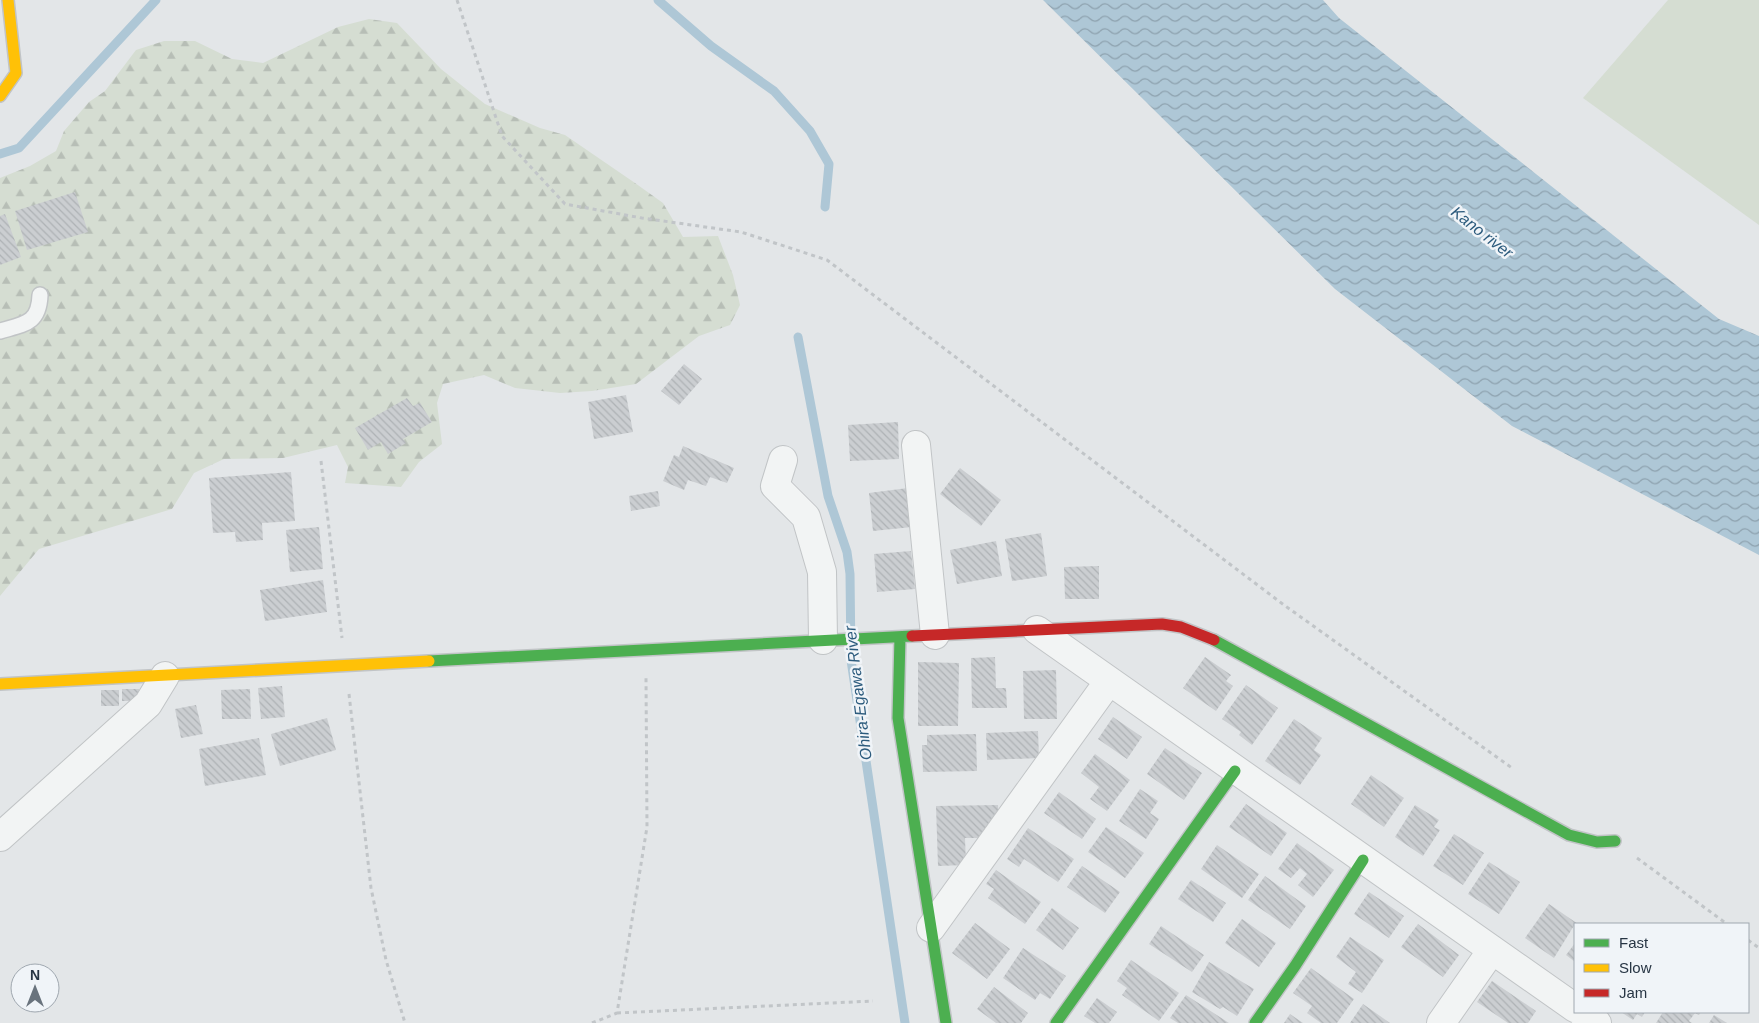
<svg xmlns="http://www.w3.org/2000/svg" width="1759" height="1023" font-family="Helvetica,sans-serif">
<defs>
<pattern id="forest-firs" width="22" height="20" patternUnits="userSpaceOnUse" patternTransform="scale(1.25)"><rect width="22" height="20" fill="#d5ddd2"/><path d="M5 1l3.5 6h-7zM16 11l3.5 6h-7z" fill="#b7beb6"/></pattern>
<pattern id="water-waves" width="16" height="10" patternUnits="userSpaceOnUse" patternTransform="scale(1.25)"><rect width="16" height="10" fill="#aec7d6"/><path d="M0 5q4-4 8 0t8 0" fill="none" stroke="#8ea2af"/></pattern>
<pattern id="building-back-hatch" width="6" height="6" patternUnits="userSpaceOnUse" patternTransform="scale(1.25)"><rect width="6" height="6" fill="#cbced1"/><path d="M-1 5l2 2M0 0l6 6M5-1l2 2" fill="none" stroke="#aeb2b5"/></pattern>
</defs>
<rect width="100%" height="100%" fill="#e3e6e8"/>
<path fill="url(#forest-firs)" d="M369 19 397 23 441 69 485 104 540 128 565 135 635 183 663 203 683 237 718 236 733 275 740 305 730 325 699 336 636 384 592 391 560 393 515 388 484 375 443 384 437 403 442 444 419 462 401 487 345 483 348 467 337 445 283 458 224 459 194 473 172 509 39 549 0 596V178L30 166 56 151 64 131 89 102 105 91 136 50 164 41H195L232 59 263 63 338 27Z"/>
<path fill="#d5ddd2" d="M1668 0H1759V225L1583 98Z"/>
<path fill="url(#water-waves)" d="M1043 0H1323L1339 18 1719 319 1759 336V555L1512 426 1335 289Z"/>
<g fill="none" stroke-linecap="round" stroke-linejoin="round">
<path stroke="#aec7d6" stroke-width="9" d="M658 0 711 46 774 91 810 131 829 164 825 207
M0 154 19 148 156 0
M798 337 828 496 847 552 850 574 851 660 905 1023"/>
</g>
<path fill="url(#building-back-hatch)" d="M75 192 88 232 27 250 15 211Z
M5 214 21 257 0 265V216Z
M684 364 702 379 679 405 661 391Z
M626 395 633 432 594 439 588 402Z
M407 398 413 406 420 403 432 422 403 439 406 443 388 454 381 442 368 450 355 428Z
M898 422 899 459 850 461 848 425Z
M683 446 734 468 727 483 710 477 706 486 688 480 684 490 663 481 674 455 679 457Z
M960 468 1001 500 981 526 940 494Z
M291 472 295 521 262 523 263 540 236 542 235 532 213 533 209 478Z
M908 488 912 527 873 531 869 493Z
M658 491 660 506 631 511 629 496Z
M319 527 323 569 290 572 286 530Z
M1041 533 1047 576 1012 581 1005 539Z
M996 541 1002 576 957 584 950 550Z
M911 551 915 589 877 592 874 554Z
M1099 566V599H1065L1064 567Z
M323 580 327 612 265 621 260 590Z
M995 657 996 688H1006L1007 708H972L971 658Z
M1205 657 1231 675 1226 681 1233 686 1216 711 1183 688Z
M918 662 959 663 958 726H918Z
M1056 670 1057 719H1024L1023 671Z
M1246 685 1278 708 1252 745 1239 735 1241 732 1222 719Z
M282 686 285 717 261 719 258 688Z
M122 689H139L140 701H122Z
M250 689 251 719H222L221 690Z
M101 690H119V706H101Z
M196 705 203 734 181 738 175 709Z
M1113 717 1142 737 1127 759 1098 739Z
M327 718 336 750 280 766 271 734Z
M1294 719 1322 738 1314 750 1321 755 1300 785 1265 761Z
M1038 731 1039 758 987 760 986 733Z
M976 734 977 771 923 772 922 745H927V735Z
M259 738 266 775 205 786 199 749Z
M1165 748 1202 773 1184 800 1147 774Z
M1095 754 1130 780 1107 811 1090 799 1099 787 1081 773Z
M1371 775 1404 798 1384 827 1351 804Z
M1140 789 1158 801 1150 813 1159 819 1146 839 1119 821Z
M1059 792 1096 819 1082 839 1044 813Z
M1246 804 1287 833 1271 856 1229 827Z
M998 805 999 824H988L989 833 981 834V838H965L966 865 938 866 936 806Z
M1415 805 1439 820 1434 827 1440 830 1423 856 1395 837Z
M1106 827 1144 853 1125 878 1088 852Z
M1028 828 1074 859 1058 882 1024 859 1019 867 1007 859Z
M1454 834 1484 853 1463 885 1433 866Z
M1297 843 1334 870 1313 897 1298 885 1307 874 1300 868 1291 878 1278 869Z
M1217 845 1259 874 1242 898 1201 869Z
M1489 862 1520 882 1499 914 1468 894Z
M1082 866 1120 892 1105 913 1067 887Z
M996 870 1041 902 1025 924 988 898 994 889 986 884Z
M1265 876 1306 906 1290 929 1248 900Z
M1191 880 1226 903 1213 922 1178 899Z
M1369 892 1404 916 1389 938 1354 914Z
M1549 904 1578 924H1575L1554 958 1525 938Z
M1052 908 1079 928 1063 950 1036 930Z
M1242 919 1276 943 1259 967 1225 943Z
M975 923 1010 949 987 979 952 953Z
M1418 924 1459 955 1443 977 1401 947Z
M1161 926 1204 955 1192 972 1149 944Z
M1350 937 1384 960 1362 993 1348 984 1356 972 1336 957Z
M1575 943V962L1566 955Z
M1023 948 1066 976 1050 999 1040 993 1035 1000 1003 978Z
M1131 960 1179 993 1159 1021 1122 995 1127 988 1117 981Z
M1209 962 1254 989 1237 1016 1223 1007 1220 1009 1192 992Z
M1311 968 1354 999 1337 1023H1321L1307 1013 1312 1006 1293 993Z
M1492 981 1536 1011 1528 1023H1508L1477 1002Z
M994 987 1028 1013 1021 1023H996L977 1009Z
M1186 995 1229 1023H1178L1170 1018Z
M1097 998 1117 1012 1109 1023H1095L1084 1016Z
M1363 1004 1390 1023H1350Z
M1621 1012H1645L1642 1017 1637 1014 1633 1020Z
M1663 1012H1701L1699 1015 1695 1013 1689 1021 1692 1023H1656Z
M1290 1014 1303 1023H1284Z
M1714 1015 1727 1023H1709Z"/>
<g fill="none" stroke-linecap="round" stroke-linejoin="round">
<g stroke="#c1c4c6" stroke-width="18">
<path id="lane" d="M0 331C24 324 39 324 40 295"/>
</g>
<g stroke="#c1c4c6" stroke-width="30">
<path id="street" d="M916 445 935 635
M783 460 775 486 806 517 822 572 823 640
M1037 630 1575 1008
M0 837 148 704 165 676
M931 928 1109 681
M1581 1012 1597 1023
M1441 1023 1492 950"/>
</g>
<g stroke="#c1c4c6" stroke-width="14">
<path id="fast" d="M900 637 898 718 946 1023
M1214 640 1569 835 1597 842 1615 841
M429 661 912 636
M1056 1023 1235 771
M1255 1023 1295 966 1363 860"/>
</g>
<g stroke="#c1c4c6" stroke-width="14">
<path id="slow" d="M0 96 16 73 8 0
M0 684 429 661"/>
</g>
<g stroke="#c1c4c6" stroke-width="14">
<path id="jam" d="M912 636 1162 624 1181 627 1214 640"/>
</g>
<path stroke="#c1c5c8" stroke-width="3" stroke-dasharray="4 4" stroke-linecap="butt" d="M457 0 502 136 565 204 642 218 741 232 827 260 1284 605 1512 768
M321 461 342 638
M349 694 371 888 386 960 405 1023
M1637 858 1727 924
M1748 940 1759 948
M617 1013 873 1001
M592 1023 617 1013 647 827 646 678"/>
<use href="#lane" stroke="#f2f4f4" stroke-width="15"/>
<use href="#street" stroke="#f2f4f4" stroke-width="28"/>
<use href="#fast" stroke="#4caf50" stroke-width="11"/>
<use href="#slow" stroke="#ffc107" stroke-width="11"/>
<use href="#jam" stroke="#c62828" stroke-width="11"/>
</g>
<g text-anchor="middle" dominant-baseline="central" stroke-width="5" stroke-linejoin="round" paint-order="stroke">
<g font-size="16" font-style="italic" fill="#2c5b7d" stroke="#f0f4f8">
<text transform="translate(1482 232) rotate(38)">Kano river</text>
<text transform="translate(858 693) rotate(-97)">Ohira-Egawa River</text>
</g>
</g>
<rect x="1574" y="923" width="175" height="90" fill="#f0f4f8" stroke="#a0a8b0"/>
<rect x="1584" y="939" width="25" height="8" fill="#4caf50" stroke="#a0a8b0"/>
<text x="1619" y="948" font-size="15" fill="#273544">Fast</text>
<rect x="1584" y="964" width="25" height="8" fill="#ffc107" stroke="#a0a8b0"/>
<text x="1619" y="973" font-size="15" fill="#273544">Slow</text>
<rect x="1584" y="989" width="25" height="8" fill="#c62828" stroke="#a0a8b0"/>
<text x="1619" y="998" font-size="15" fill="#273544">Jam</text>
<g transform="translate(35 988)"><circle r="24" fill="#f0f4f8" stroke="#a0a8b0"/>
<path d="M0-4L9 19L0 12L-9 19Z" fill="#69737d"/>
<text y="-8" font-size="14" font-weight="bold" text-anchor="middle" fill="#273544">N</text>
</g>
</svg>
